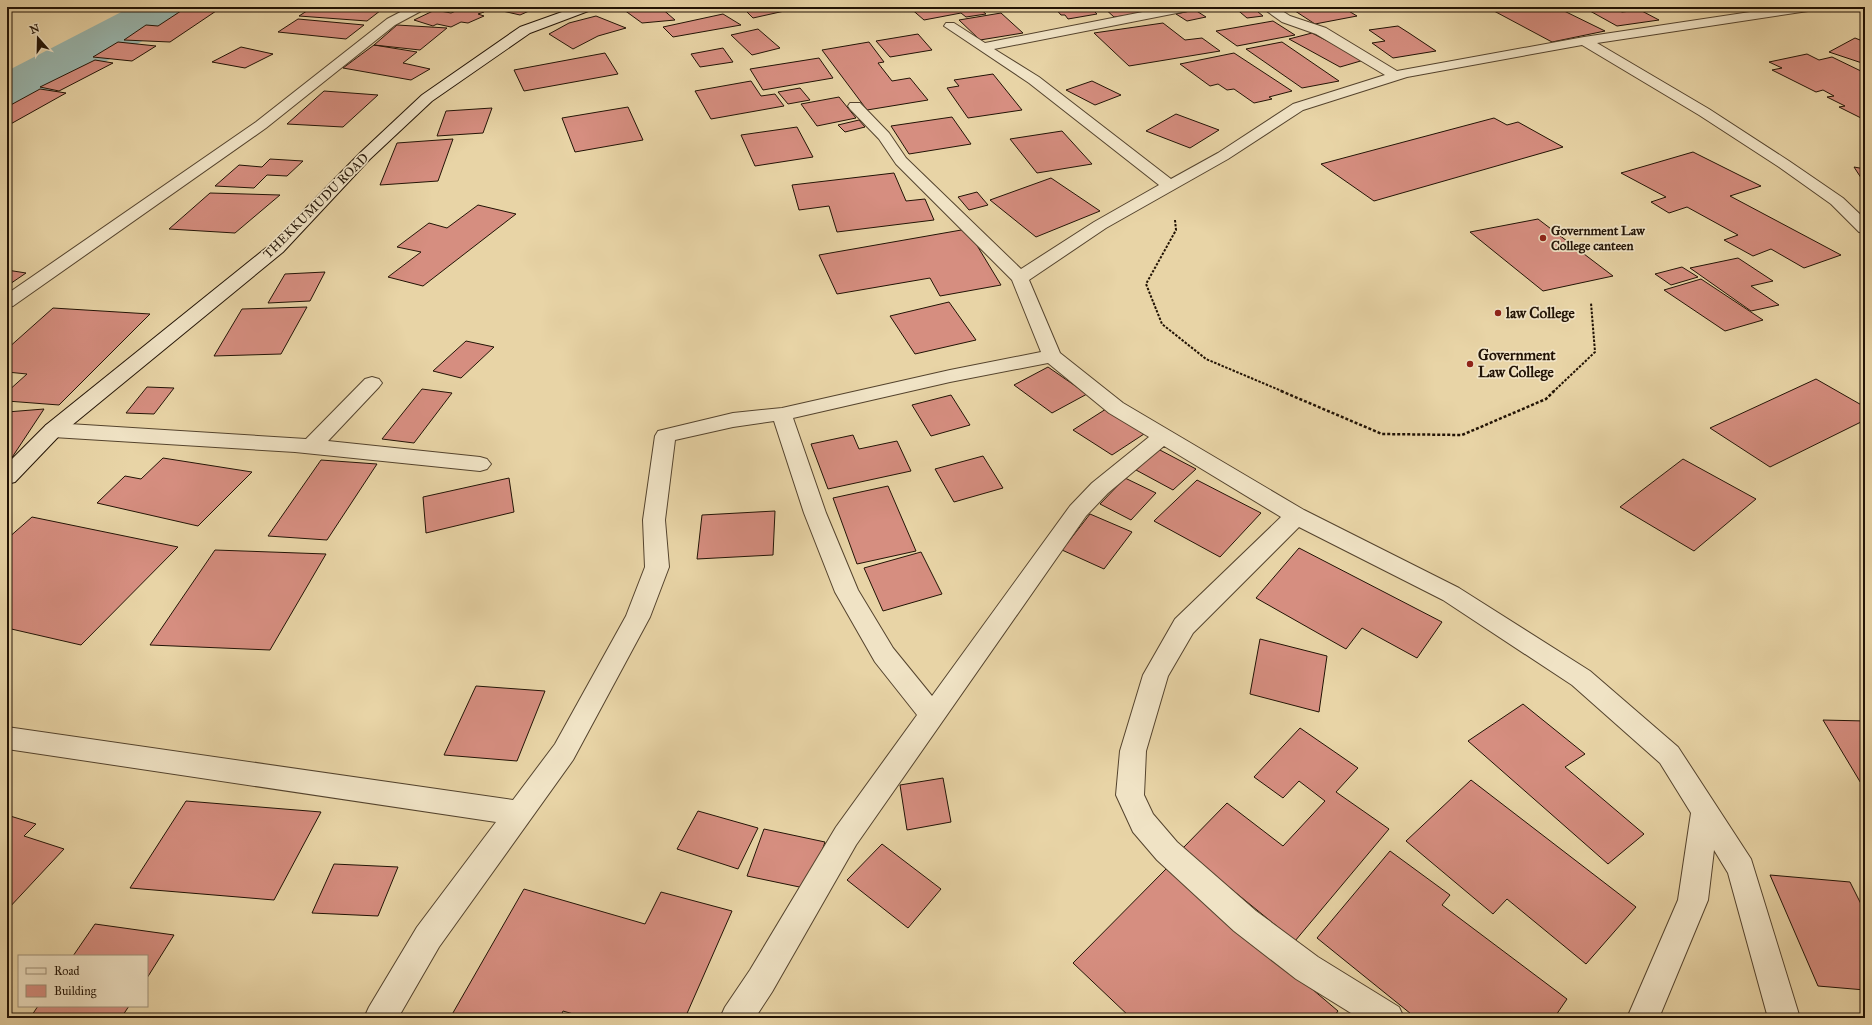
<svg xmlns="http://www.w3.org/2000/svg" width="1872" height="1025" font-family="'IM FELL Great Primer',serif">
<rect width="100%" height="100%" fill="#e8d4a6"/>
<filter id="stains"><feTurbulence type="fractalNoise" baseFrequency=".005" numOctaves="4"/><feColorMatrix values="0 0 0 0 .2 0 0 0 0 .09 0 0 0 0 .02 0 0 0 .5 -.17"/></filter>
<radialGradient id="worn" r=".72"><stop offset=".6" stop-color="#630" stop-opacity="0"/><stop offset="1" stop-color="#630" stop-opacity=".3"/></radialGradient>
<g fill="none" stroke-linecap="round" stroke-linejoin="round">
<path fill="#99b7af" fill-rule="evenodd" d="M131 7H194L186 17 27 105 7 110V71Z"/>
</g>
<path fill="#d68e80" stroke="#221305" d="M187 7H222L170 42 124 40 146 25 158 26Z
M313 7H385L367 21 299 16Z
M485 7H538L520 15Z
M620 7H660L675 20 642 23Z
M742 7H785L789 10 753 18Z
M909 7H978L986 14 966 17 961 13 924 20Z
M1054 7H1097L1100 10 1094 11 1097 14 1068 19 1065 15H1061Z
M1103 7H1141L1147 13 1114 17Z
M1234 7H1252L1263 16 1247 18Z
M1289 7H1342L1357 16 1315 24Z
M1474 7H1503L1482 11Z
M1515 7H1556L1605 31 1552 42 1494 11Z
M463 8 484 12 478 14 484 16 468 23 461 22 451 27 437 24 433 26 414 20 435 10 451 13Z
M1614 8 1622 12 1640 10 1659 20 1617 26 1590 11Z
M1195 10 1206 17 1187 21 1176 14Z
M1001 13 1023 33 980 40 959 20Z
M723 14 741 25 673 37 663 27Z
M596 16 626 28 598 36 573 49 549 34 569 23Z
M298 19 364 25 346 39 278 32Z
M1273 21 1295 35 1237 46 1216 31Z
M1163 23 1185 40 1202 38 1220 51 1129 66 1094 33Z
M397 25 447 28 420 50 374 45Z
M1398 26 1409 33 1436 51 1393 58 1372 43 1385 41 1369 30Z
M758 29 780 48 752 55 731 35Z
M1312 33 1364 60 1340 67 1289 39Z
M918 34 932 50 890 57 876 41Z
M1855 38 1865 42V64L1829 52Z
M118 42 156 46 132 61 93 57Z
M869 42 884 62 878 63 892 81 910 78 928 100 867 110 822 50Z
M1282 42 1339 81 1302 88 1246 49Z
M374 45 417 52 403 63 430 69 411 80 343 68Z
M241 47 273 54 245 68 212 62Z
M723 48 733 62 700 67 691 54Z
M605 53 618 74 524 91 514 70Z
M1234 53 1292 91 1269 97 1272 99 1254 103 1234 89 1227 90 1218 84 1210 86 1180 64Z
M1807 54 1819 60 1832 57 1865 73V120L1839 107 1845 106 1827 97 1834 96 1823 90 1816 92 1772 70 1782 68 1769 62Z
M819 58 833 78 763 90 750 69Z
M95 60 113 63 59 91 40 87Z
M993 74 1022 110 968 118 947 88 959 86 954 80Z
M751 81 761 96 775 94 784 106 711 119 695 91Z
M1092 81 1121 95 1095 105 1066 90Z
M800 88 810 100 788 104 778 92Z
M40 89 66 93 7 126V107Z
M324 91 378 95 343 127 287 124Z
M839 97 856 118 817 126 801 104Z
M628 107 643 140 575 152 562 118Z
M492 108 483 133 437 136 446 111Z
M1176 114 1219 130 1190 148 1146 131Z
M952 117 971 144 909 154 891 126Z
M1494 118 1507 125 1518 122 1563 147 1374 201 1321 164Z
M859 120 865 127 845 132 838 125Z
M797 127 813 157 755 166 741 135Z
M1062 131 1092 164 1037 173 1010 139Z
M453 139 438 181 380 185 397 143Z
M1693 152 1761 186 1730 196 1841 255 1804 268 1771 249 1753 256 1724 240 1738 235 1687 207 1669 213 1651 202 1666 197 1621 173Z
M270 159 303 161 287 176 267 175 254 188 215 186 239 165 262 167Z
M1854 167 1865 169V184Z
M894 173 906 201 925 199 934 220 837 232 829 206 799 210 792 185Z
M1051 178 1100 211 1036 237 990 200Z
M977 192 988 205 969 210 958 197Z
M210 193 280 195 235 233 169 229Z
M478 205 516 214 423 286 388 277 421 252 397 247 429 223 447 228Z
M1538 219 1613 276 1543 291 1470 232Z
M967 229 1001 285 940 296 930 278 837 294 819 255Z
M1738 258 1773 281 1751 286 1779 305 1751 311 1690 268Z
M1682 267 1698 277 1671 285 1655 274Z
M7 270 26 273 7 286Z
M325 272 310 301 268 303 285 274Z
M1701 279 1763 320 1725 331 1664 290Z
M949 302 976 340 915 354 890 316Z
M307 307 281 354 214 356 242 309Z
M53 308 150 314 59 405 7 401V392L27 374 7 372V349Z
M466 341 494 347 461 378 433 371Z
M1048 367 1087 394 1052 413 1014 385Z
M1816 379 1865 407V420L1770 467 1710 428Z
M147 387 174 388 154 414 126 413Z
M422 389 452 393 414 443 382 439Z
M951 395 970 425 931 436 912 405Z
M44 409 7 465V412Z
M1106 409 1144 434 1112 455 1073 430Z
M853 435 859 449 897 441 911 471 828 489 811 444Z
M1158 449 1196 469 1173 490 1136 470Z
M983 456 1003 488 954 502 935 469Z
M163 458 252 472 198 526 97 503 125 476 141 479Z
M1683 459 1756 499 1694 551 1620 507Z
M321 460 377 464 327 540 268 536Z
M509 478 514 512 426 533 423 497Z
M1125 478 1156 493 1131 520 1100 504Z
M1197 480 1261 513 1220 557 1154 521Z
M888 486 916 551 857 564 833 498Z
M775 511 773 555 697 559 702 515Z
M1090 514 1132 532 1104 569 1062 550Z
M32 517 178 547 81 645 7 628V539Z
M1299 548 1442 622 1417 658 1362 628 1346 649 1256 598Z
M215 550 326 554 270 650 150 645Z
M921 552 942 594 883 611 864 568Z
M1260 639 1327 656 1319 712 1250 694Z
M476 686 545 691 517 761 444 755Z
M1523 704 1585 754 1565 767 1644 834 1608 864 1468 741Z
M1823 720 1865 721V790Z
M1300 728 1358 768 1336 792 1389 829 1295 941 1182 849 1227 803 1283 846 1325 801 1299 781 1283 798 1254 777Z
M943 778 951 822 907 830 900 785Z
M1471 780 1636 907 1586 964 1507 899 1493 914 1406 841Z
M186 801 321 812 274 900 130 888Z
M698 811 758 828 738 869 677 849Z
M7 815 36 824 24 836 64 849 7 910Z
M764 829 825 842 809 889 747 876Z
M882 844 941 889 908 928 847 880Z
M1390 851 1450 895 1442 905 1567 999 1554 1018H1416L1317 938Z
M334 864 398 867 378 916 312 913Z
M1168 867 1338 1011 1333 1018H1131L1073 963Z
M1770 875 1850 882 1865 912V990L1818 986Z
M524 889 645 924 661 892 732 911 685 1018H587L563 1011 560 1018H450Z
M95 924 174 935 147 978V956H73Z
M38 1006H129L121 1018H30Z"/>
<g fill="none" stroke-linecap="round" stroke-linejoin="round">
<g stroke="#54432d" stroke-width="2">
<path id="street" d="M410 7H425L423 10 395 25 266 128 13 306 7 307V294L256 122 387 19Z
M1168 7H1193L1191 10 1187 11 994 49 1039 77 1171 179 1218 153 1293 104 1385 75 1316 34 1282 22 1261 7H1276L1290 16 1326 28 1397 71 1584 37 1784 7H1814L1812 10 1808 11 1597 43 1709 109 1789 161 1843 198 1865 219V233L1859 232 1831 204 1779 167 1699 115 1582 45 1407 77 1303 110 1228 159 1106 228 1029 280 1060 353 1123 403 1304 510 1459 588 1590 671 1678 747 1751 859 1800 1018H1768L1728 873 1714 850 1708 900 1659 1018H1627L1678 900 1691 813 1660 763 1572 685 1443 600 1299 527 1193 633 1168 676 1146 751 1144 795 1153 814 1177 842 1256 911 1318 957 1399 1007 1404 1018H1359L1296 979 1234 931 1157 860 1133 832 1116 795 1120 751 1143 675 1175 619 1281 517 1164 446 1108 493 1086 516 856 845 772 992 755 1018H720L725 1007 750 970 836 827 917 715 875 662 835 592 804 513 774 421 733 427 675 440 665 520 669 567 650 617 573 760 439 947 398 1018H364L369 1007 417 927 496 822 7 749V727L513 800 555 744 626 616 645 567 643 520 655 436 658 431 733 413 782 408 950 370 1041 352 1012 280 896 164 879 139 850 109 848 106 850 103H860L889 133 906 158 1021 269 1094 222 1159 185 1029 83 944 26 946 23H954L985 43ZM1048 363 1109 413 1149 437 1092 483 1070 506 932 696 893 648 858 590 826 513 793 418 950 382Z
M372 377 379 379 382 383 379 387 328 441 480 457 487 459 491 464 487 469 480 471 295 452 53 437 46 435 43 430 46 425 53 423 306 439 365 379Z"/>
</g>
<g stroke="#221305" stroke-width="2">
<path id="secondary" d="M576 7H593L591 10 530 33 432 101 370 159 283 252 60 435 15 482 7 484V464L46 425 271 244 360 153 422 95 520 27Z"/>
</g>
<path stroke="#221305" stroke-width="2" stroke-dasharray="2.5 1.5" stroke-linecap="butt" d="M1175 220 1176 230 1146 284 1162 324 1206 359 1284 392
M1553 392 1595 352 1591 303"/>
<path stroke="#221305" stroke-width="2.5" stroke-dasharray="3 2" stroke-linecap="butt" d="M1281 391 1382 434 1462 435 1546 399 1554 391"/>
<use href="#street" fill="#f0e3c5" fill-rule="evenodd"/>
<use href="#secondary" fill="#f0e3c5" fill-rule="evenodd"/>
</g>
<g fill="#8f2418" stroke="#f0e3c5" stroke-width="1.5">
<circle cx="1543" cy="238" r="4"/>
<circle cx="1498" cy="313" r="4"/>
<circle cx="1470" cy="364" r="4"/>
</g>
<g text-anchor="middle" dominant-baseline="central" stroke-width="3.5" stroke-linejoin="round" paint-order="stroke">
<g font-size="13" fill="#221305" stroke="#f0e3c5">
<text transform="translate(316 206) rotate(-45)">THEKKUMUDU ROAD</text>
</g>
<g font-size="13" font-weight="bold" fill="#221305" stroke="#f0e3c5" text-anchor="start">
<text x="1551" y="231">Government Law<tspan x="1551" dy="15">College canteen</tspan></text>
</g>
<g font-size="15" font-weight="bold" fill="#221305" stroke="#f0e3c5" text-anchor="start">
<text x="1506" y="313">law College</text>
<text x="1478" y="355">Government<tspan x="1478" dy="17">Law College</tspan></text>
</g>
</g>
<rect width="1872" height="1025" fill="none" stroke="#e8d4a6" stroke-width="24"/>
<rect x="8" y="8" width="1856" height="1009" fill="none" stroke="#221305" stroke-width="2"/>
<rect x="12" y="12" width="1848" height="1001" fill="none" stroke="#221305"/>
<rect x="18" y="955" width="130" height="52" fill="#f0e3c5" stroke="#9e9078"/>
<rect x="26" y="968" width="20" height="6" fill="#f0e3c5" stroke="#9e9078"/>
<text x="54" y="975" font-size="12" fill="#221305">Road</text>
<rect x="26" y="985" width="20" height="12" fill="#d68e80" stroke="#9e9078"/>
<text x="54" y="995" font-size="12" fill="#221305">Building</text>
<g transform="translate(38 38) rotate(340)" stroke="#f0e3c5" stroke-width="3" paint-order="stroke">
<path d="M0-3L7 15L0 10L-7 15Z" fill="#221305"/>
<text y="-6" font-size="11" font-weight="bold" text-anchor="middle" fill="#221305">N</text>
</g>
<rect width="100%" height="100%" filter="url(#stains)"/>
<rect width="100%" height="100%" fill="url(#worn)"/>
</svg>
